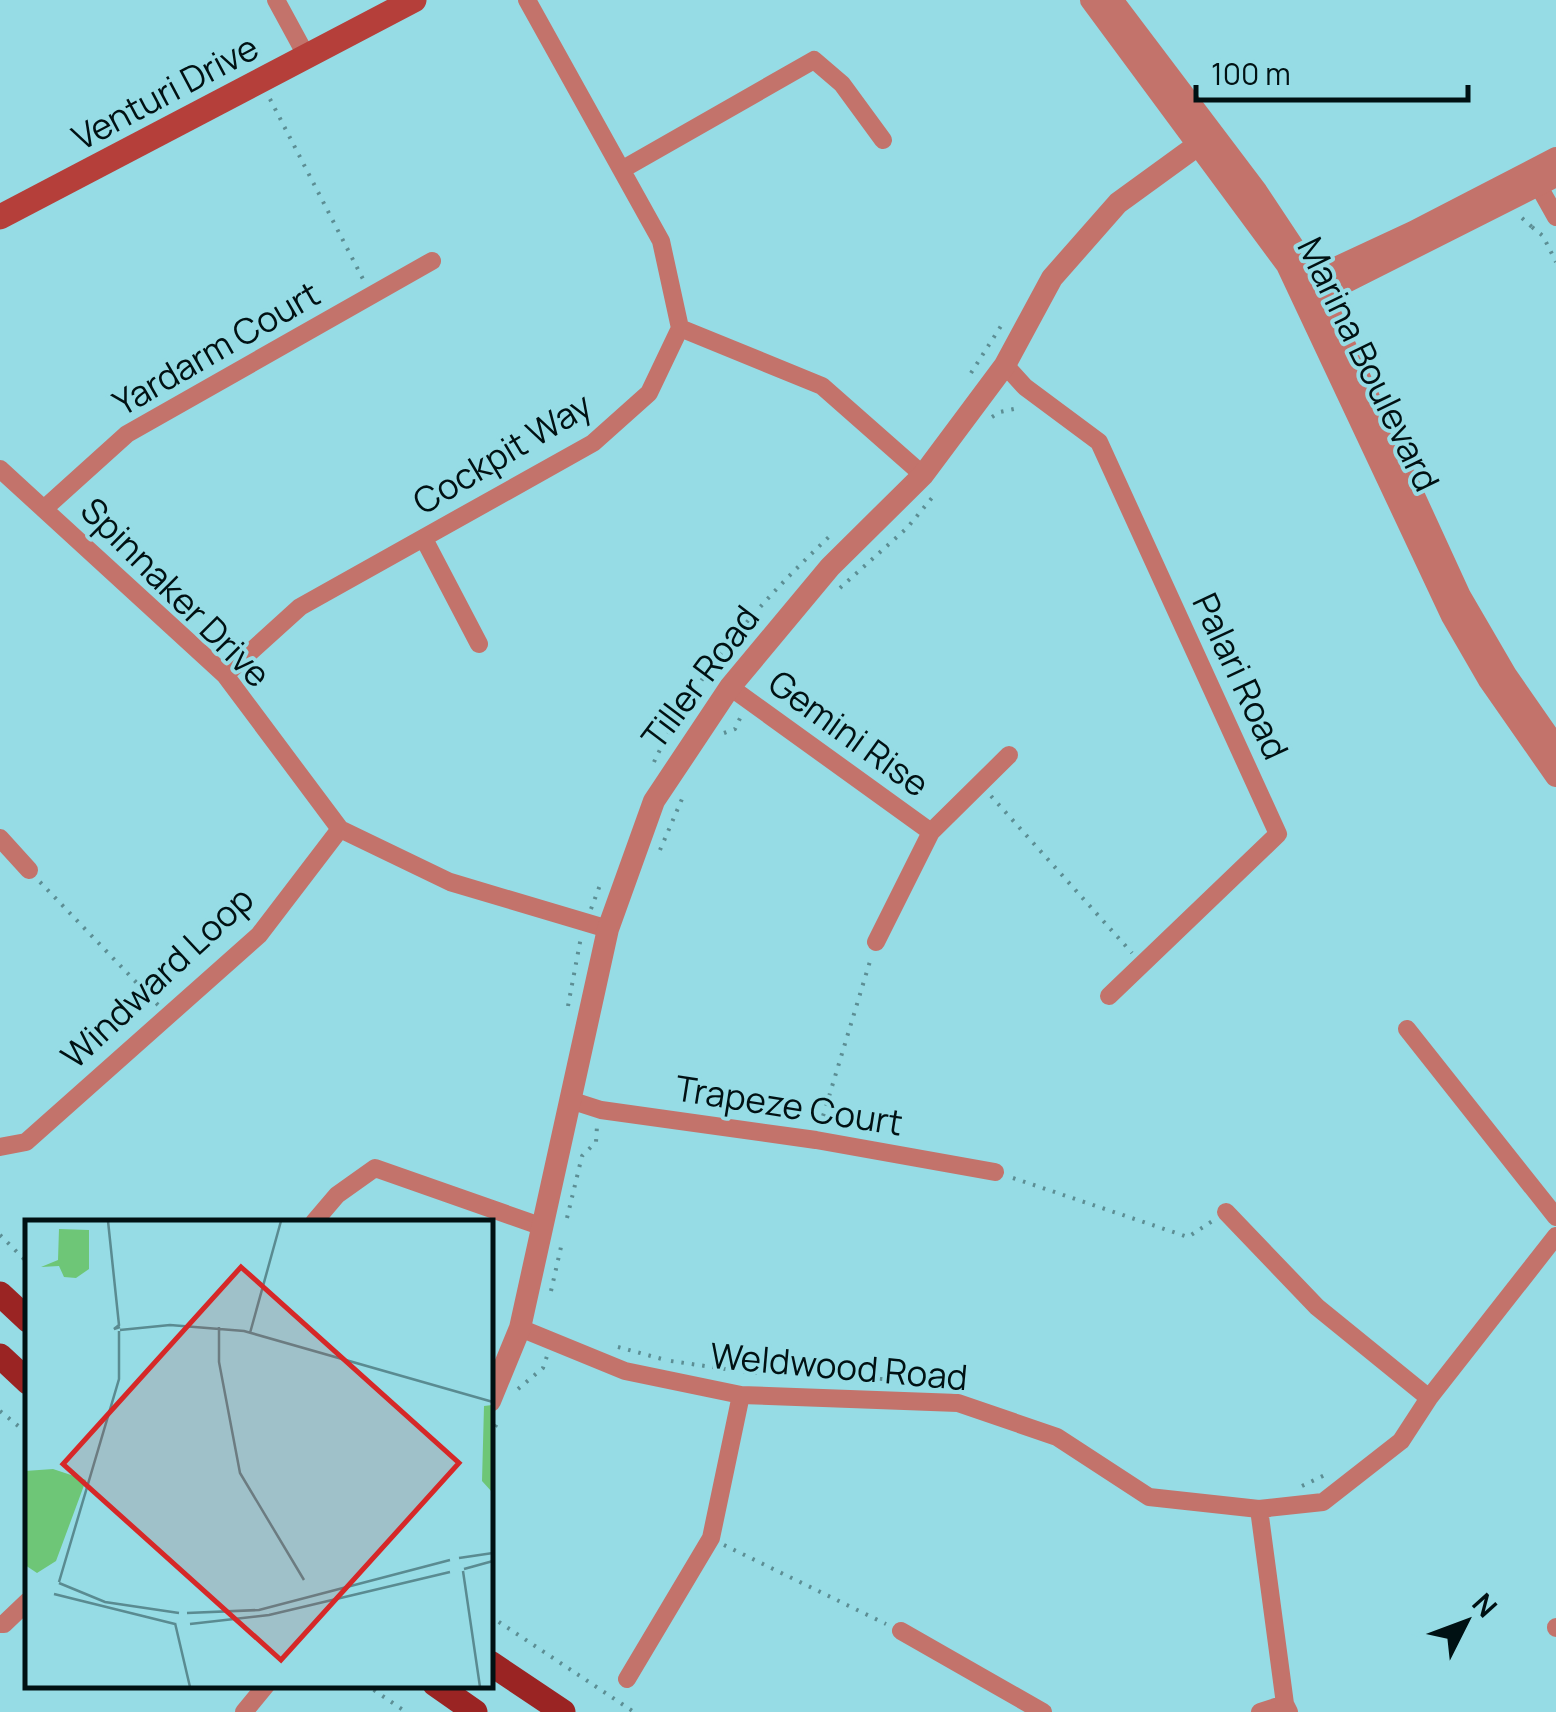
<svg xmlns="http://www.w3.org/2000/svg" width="1556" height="1712" font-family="Manrope,sans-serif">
<rect width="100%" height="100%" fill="#96dce5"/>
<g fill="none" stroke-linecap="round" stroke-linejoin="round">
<path stroke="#5c8e94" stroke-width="4" stroke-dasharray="2.5 8" stroke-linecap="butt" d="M270 99 364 281
M1522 218 1532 227 1538 224
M1532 227 1543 236 1556 262
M971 373 1001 326
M992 417 1000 412 1014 409V403
M840 588 907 528 936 493
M724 733 735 729 741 716
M654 762C695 674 762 600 832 534
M991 796 1132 953
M660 850 682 799
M40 882 158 1005
M591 909 600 885
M568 1006 581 937
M820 1126 871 958
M1013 1178 1188 1237 1214 1220
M567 1218 582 1156 596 1142 597 1126
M0 1235 28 1263
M551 1291 561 1247
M618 1347 662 1359
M671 1361 753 1373H807L931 1383
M518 1389 543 1368 547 1356
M0 1411 28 1434
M490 1436 500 1418
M1302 1486 1329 1473
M724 1545 886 1624
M490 1616 634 1712
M365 1684 406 1712"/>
<path stroke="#c3736b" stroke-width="18" d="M276 0 307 57
M623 169 814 60 842 84 883 140
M1533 176 1556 217
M680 328 822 386 923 475
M1005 365 1025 387 1099 442 1278 834 1109 996
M0 469 225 675 340 829 450 882 608 929
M45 508 127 434 432 261
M424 539 479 644
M225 675 300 607 593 443 649 393 680 328 661 241 527 0
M730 687 931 832
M0 838 29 870
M876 942 931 832 1009 755
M1407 1029 1556 1217
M573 1101 601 1110 816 1140 995 1172
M0 1147 26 1142 259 935 340 829
M1226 1212 1317 1307 1429 1398
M314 1222 337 1195 375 1168 543 1227
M520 1328 625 1371 741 1395 958 1403 1057 1437 1149 1497 1259 1509 1323 1502 1401 1441 1429 1398 1556 1236
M1259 1509 1285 1704 1289 1712
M0 1624H4L28 1601
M1556 1627V1628
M901 1631 1043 1712
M627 1679 711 1538 741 1395
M244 1712 267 1684
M1260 1712 1285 1704"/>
<path stroke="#c3736b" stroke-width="22" d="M1091 0 1287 265 1452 616 1489 680 1556 776
M1112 0 1257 192 1314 278 1460 596 1506 675 1556 747
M1303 287 1314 278 1413 232 1556 158
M1307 296 1344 283 1556 176
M490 1401 520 1328 608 929 654 801 730 687 830 567 923 475 1005 365 1052 278 1118 203 1213 134"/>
<path stroke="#b53f3a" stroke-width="25" d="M0 217 414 0"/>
<path stroke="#9a2423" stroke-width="25" d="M0 1294 28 1320
M0 1356 28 1382
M490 1663 563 1712
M435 1684 475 1712"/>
</g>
<g text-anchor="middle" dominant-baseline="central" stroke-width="8" stroke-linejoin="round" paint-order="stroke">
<g font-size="35" fill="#001113" stroke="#96dce5">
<text transform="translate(165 92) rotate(-28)">Venturi Drive</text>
<text transform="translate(216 348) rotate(-30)">Yardarm Court</text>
<text transform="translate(1369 364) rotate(64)">Marina Boulevard</text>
<text transform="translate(502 453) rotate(-31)">Cockpit Way</text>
<text transform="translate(176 592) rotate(45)">Spinnaker Drive</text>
<text transform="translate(1241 676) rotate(65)">Palari Road</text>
<text transform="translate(700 677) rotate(-53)">Tiller Road</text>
<text transform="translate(849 733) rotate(36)">Gemini Rise</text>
<text transform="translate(157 977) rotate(-43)">Windward Loop</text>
<text transform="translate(789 1105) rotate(9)">Trapeze Court</text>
<text transform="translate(839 1366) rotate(5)">Weldwood Road</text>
</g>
</g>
<g transform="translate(25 1220)">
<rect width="468" height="468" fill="#96dce5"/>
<path d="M34 9 64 10V49L51 58 39 57 34 46 16 47 33 40ZM467 185V272L457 261 459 186ZM28 249 61 260 31 341 12 353 0 345V251Z" fill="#6ec677"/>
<path fill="none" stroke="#5a8b91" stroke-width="2.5" d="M83 1 94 105 89 109 95 107M194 107V142L215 253 279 360M95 110 145 105 219 111 468 182M225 113 256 1M434 338 468 333M439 349 468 341M438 351 455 467M34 362 94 159V111M34 363 80 382 154 393M29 374 150 404M162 393 234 390 425 340M150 403 165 467M165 404 244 395 425 352"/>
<path fill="#d62828" fill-opacity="0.15" stroke="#d62828" stroke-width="5" d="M216 47 434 243 256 440 38 244Z"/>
<rect width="468" height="468" fill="none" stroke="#001113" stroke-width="5"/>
</g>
<g transform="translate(1466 1622) rotate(48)" stroke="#96dce5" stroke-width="8" paint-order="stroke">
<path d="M0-8L18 38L0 25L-18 38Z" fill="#001113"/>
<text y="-15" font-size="28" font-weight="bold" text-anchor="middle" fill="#001113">N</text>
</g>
<path d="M1196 85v15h272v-15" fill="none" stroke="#001113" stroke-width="5"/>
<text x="1211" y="85" font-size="30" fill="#001113" stroke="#96dce5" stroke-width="8" paint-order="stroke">100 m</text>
</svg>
